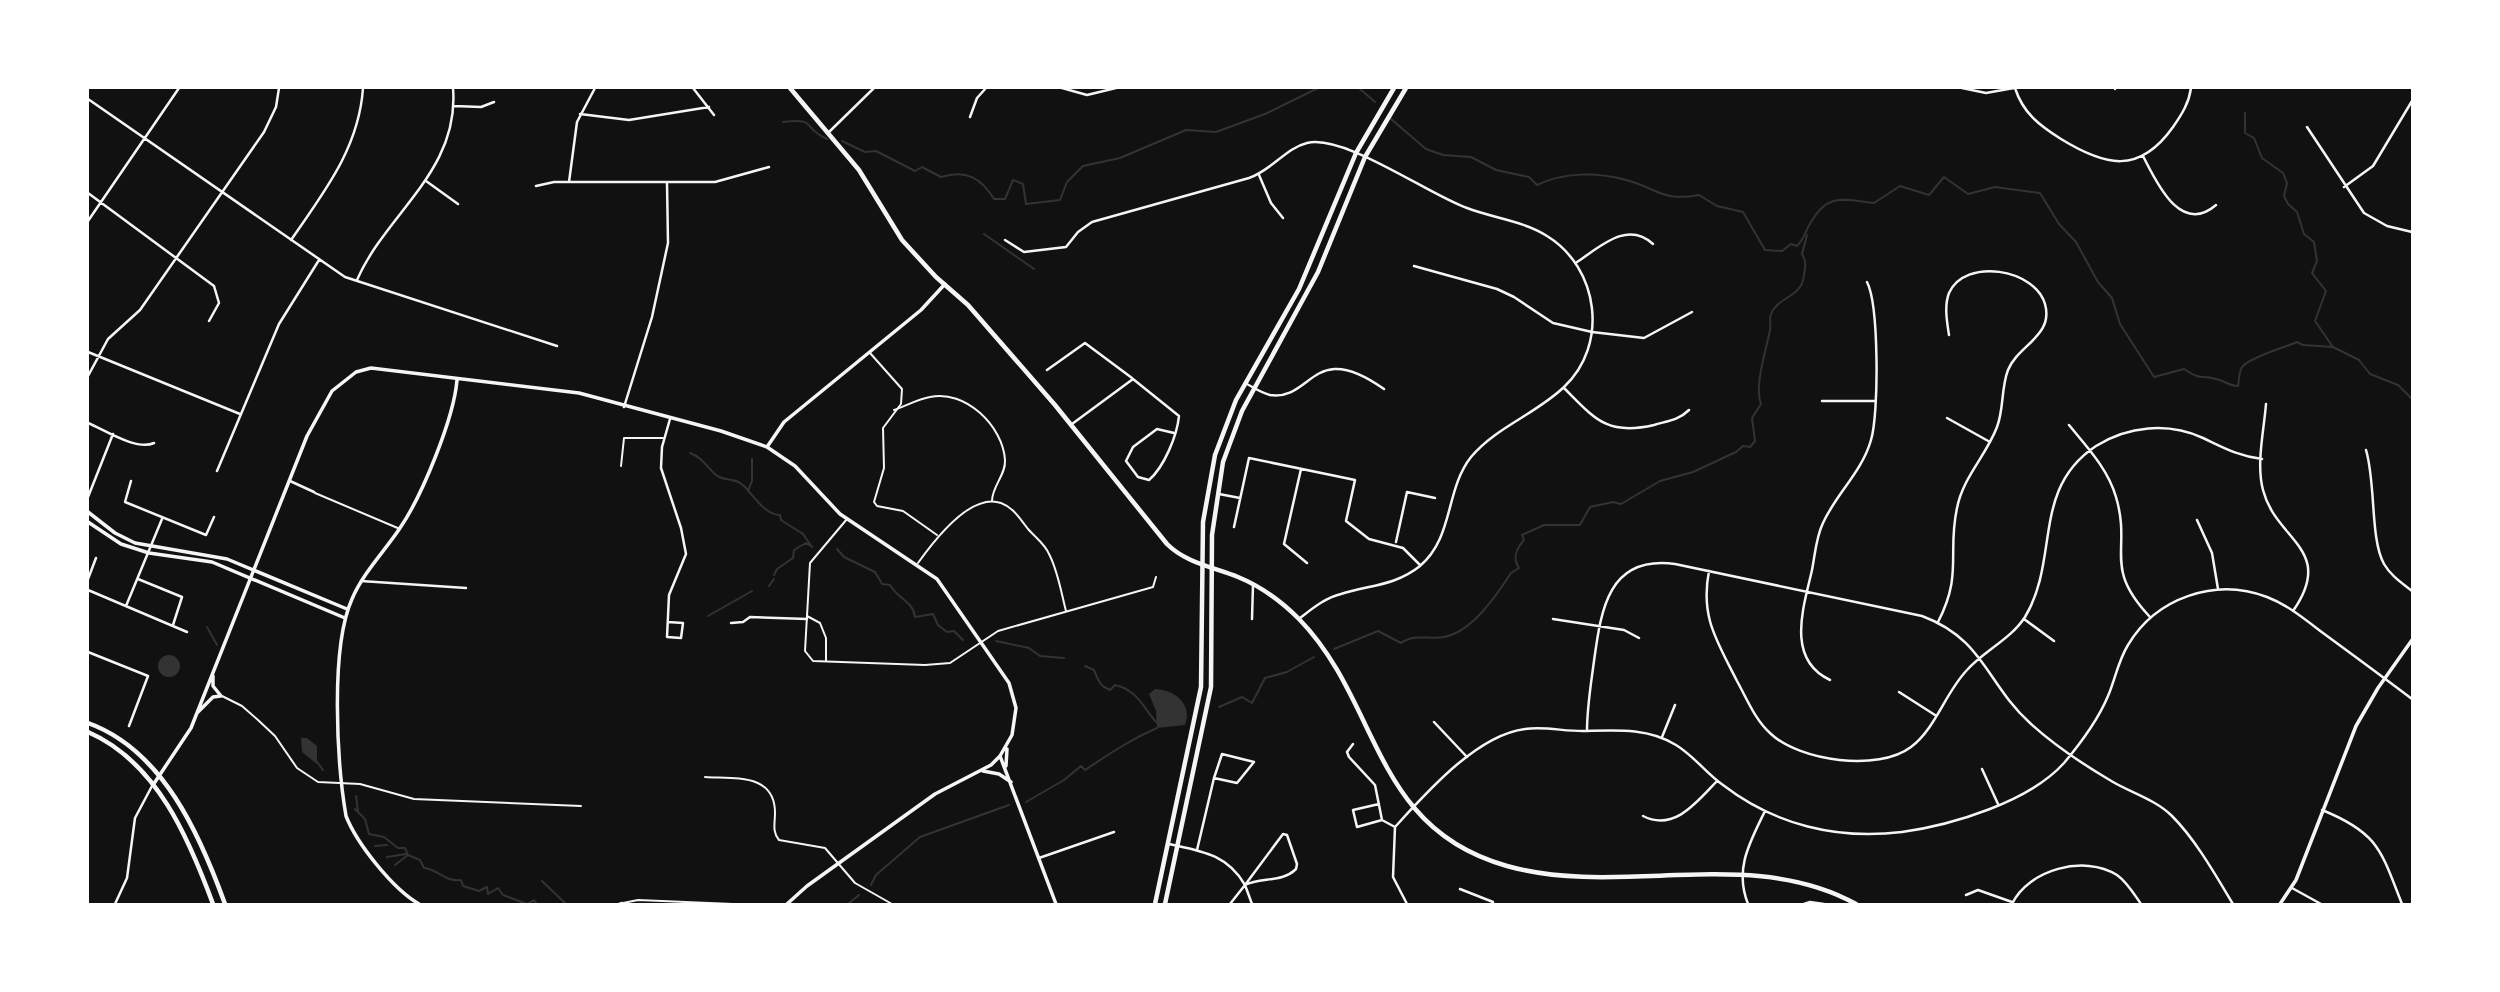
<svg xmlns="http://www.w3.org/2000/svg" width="2500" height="992" font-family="'Public Sans',sans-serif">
<rect width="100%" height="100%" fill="#111"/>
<path fill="#333" d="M158 666a11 11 0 1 1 22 0a11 11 0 1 1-22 0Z
M1155 689C1175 690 1193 704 1185 725L1157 728 1156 711 1149 694Z
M301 738H307L317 746V764L302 752Z"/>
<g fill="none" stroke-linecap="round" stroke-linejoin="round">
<path stroke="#333" stroke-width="2" d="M1359 88 1375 102
M2245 113V133L2254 138 2262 158 2283 173 2287 183 2284 196 2288 204 2297 212 2304 234 2314 242 2317 261 2312 273 2326 291 2315 321 2333 347 2359 360 2370 374 2398 385 2412 399
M1391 119 1426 149 1443 155 1471 157 1496 170 1529 177 1537 185C1564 172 1597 172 1626 180 1657 188 1662 202 1699 195L1717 206 1743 212 1765 250 1782 251 1791 244 1797 246C1805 238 1805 231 1811 222 1828 192 1845 200 1874 203L1900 186 1929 195 1944 177 1968 194 1995 187 2040 193 2059 224 2076 242 2098 282 2112 298 2120 324 2154 377 2184 369C2204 382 2199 374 2216 379 2225 381 2229 386 2238 386 2239 381 2239 374 2241 369 2244 359 2286 347 2297 342L2303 345 2333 347
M783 122C819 118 800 127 827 139
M842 141 865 152 876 151 915 171 922 167 941 177C966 169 981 178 994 199H1005L1013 180 1023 184 1026 204 1060 200 1067 182 1083 166 1120 158 1186 130 1216 132 1265 114 1318 88
M984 234 1034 269
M690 453C705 458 709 472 719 477 728 481 736 478 744 486 753 495 765 515 780 515L781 520 803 534 812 547
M748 491 752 481V459
M837 549 844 557 875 572 882 584 890 585C898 599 913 601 915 617L933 614 938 625 947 632 954 631 963 640
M774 575 777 569 793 558 794 550 806 543 811 546
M769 586 774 579
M708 616 752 591
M207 627 217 645
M996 641 1029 648 1040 656 1064 658
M1334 649 1378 631 1401 643C1415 633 1429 640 1444 637 1472 632 1496 596 1511 573L1519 568C1512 558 1516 549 1524 540L1522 535 1544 525H1580L1590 507 1613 502 1621 504 1660 481 1693 472 1736 452 1743 446 1750 447 1755 441 1752 418 1761 404C1754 386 1766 351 1770 330 1771 325 1769 319 1771 314 1778 296 1802 298 1804 275 1805 267 1807 262 1802 254L1807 235
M1085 666 1094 670C1098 679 1099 686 1110 690L1115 685C1138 690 1143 708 1157 723
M1219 707 1242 697 1252 703 1265 678 1287 672 1314 657
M317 762 323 770
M356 796 358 811
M1026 802 1064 780 1081 766 1085 770C1108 755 1129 740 1157 728
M355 809 365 819 369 834 384 837 398 848H405L408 855 420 860 424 868C438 869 444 882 461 880L463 886 479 891 487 887 488 894 498 888 503 895 527 904 534 900 537 904
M375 846 387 845
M387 857 406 854
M395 865 408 855
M542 881 566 904
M871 885 876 875 920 837 1009 805
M848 904 859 895"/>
<path stroke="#f5f5f5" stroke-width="2" d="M870 353 902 389 901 404 883 428 884 468 874 502 877 506 903 511 937 535
M621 466 624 438H663
M315 493 400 529
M847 519 810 563 805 651 813 661 925 665 950 663 998 631 1153 587 1156 577
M918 563C933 542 970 492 1001 503 1014 508 1020 519 1028 529 1035 537 1045 544 1049 554 1058 571 1061 592 1066 611
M807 616 820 623 826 638V660
M222 696 242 706 258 720 275 736 297 768 318 782 360 784 414 799 581 806
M705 777C735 779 775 773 775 813 775 823 772 832 779 840L825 848 855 883 892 904
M623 903 638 900 733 904"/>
<path stroke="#f5f5f5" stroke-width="2" d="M894 410C906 406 918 399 930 397 965 389 1003 426 1005 460 1006 475 992 486 992 501"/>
<path stroke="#f5f5f5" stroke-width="2.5" d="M693 88 714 115
M1062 88 1087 95 1116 88
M1962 88 1986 93 2014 88
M2015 88C2023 113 2039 125 2061 139 2105 166 2139 175 2173 127 2182 114 2189 103 2191 88
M2115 89V88
M88 99 345 277 557 346
M454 106 481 107 494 102
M580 114 629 120 709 107
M970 117 977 98 986 88
M2307 127 2364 213 2387 226 2412 232
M829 132 874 88
M2143 156C2156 181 2180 236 2216 205
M1259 175 1271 203 1283 218
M426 181 458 204
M569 182 577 122 595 88
M536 186 554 182H715L769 167
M2344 187 2373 166 2412 101
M88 193 214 286 219 303 209 321
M88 221 179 88
M291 240C324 192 359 148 363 88
M1005 240 1024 252 1066 247 1078 232 1092 222 1249 178C1272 170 1286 148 1307 143 1345 134 1429 195 1467 208 1493 218 1524 221 1547 236 1599 268 1609 345 1564 387 1536 414 1496 427 1471 457 1445 490 1454 537 1420 566 1395 586 1369 585 1341 594 1325 598 1313 608 1300 618
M1577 262C1600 247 1627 220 1653 244
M1414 266 1497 289 1514 297 1553 323 1592 332 1644 338 1692 312
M357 280C386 213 460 171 453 88
M88 352 240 414
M1047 370 1085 343 1132 378
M88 376 108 339 140 310 264 132 276 107 279 88
M1245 383C1253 387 1261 393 1270 395 1313 401 1312 338 1384 389
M1564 388C1595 419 1607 436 1654 425 1667 421 1679 420 1689 410
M1822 401H1875
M2266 404C2264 430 2256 464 2263 490 2276 541 2336 549 2293 611
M624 407 652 317 668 243 667 183
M1947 418 1990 442
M88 423C105 430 136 451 154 443
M1072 424 1133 379 1179 416C1177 436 1164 467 1149 480L1138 477 1126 461 1133 447 1157 429 1174 433
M2069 425C2087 447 2108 469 2116 497 2132 551 2102 566 2150 617
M2366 450C2376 483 2370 539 2384 564 2391 576 2402 583 2412 591
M1301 469 1284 544 1307 563
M217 471 279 324 319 260
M131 481 125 502 206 535 214 517
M290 481 314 492
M1219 494 1240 498
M88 497 113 434
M2197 520 2212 553 2218 589
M1234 527 1249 458 1355 480 1346 521 1369 539 1403 548 1420 565
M1396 542 1407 492 1435 498
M1709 571C1700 617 1717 641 1737 681 1747 699 1755 720 1771 734 1800 761 1878 772 1911 747 1936 728 1945 693 1967 670 1984 651 2011 639 2025 617 2060 559 2031 489 2096 446 2128 426 2168 422 2203 438 2224 448 2238 456 2262 459
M88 579 96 558
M138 579 182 597 173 625
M361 581 466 588
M88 590 187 632
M126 606 162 519
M1252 619 1253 585
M1553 619 1624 630 1639 638
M2024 619 2054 641
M668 622 683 623 681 638 667 637 669 595 686 554 681 528 661 468 662 447 670 419
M1938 622C1963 574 1947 554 1957 508 1963 477 1986 456 1997 427 2004 409 2001 388 2008 370 2018 345 2054 336 2045 304 2035 269 1965 257 1949 293 1944 306 1947 322 1949 335
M731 623 743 622 750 617 807 619
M88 652 148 676 129 726
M1830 680C1785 659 1804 606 1812 570 1815 555 1816 537 1823 523 1836 494 1862 472 1871 440 1879 414 1879 305 1867 282
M1899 692 1935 715
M1434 722 1467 757
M1587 731C1587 707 1591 684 1594 661 1601 610 1608 555 1675 564L1922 616C1984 639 1986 683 2030 723 2054 745 2084 765 2113 782 2132 793 2156 800 2172 816 2196 840 2216 876 2233 904
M1662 737 1675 705
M1353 744 1347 752 1349 757 1375 785 1382 820 1395 827
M1222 754 1254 762 1237 783 1214 778Z
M1982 769 1998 804
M1379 804 1353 810 1357 827 1382 820
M2322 810C2379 833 2381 851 2402 904
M1643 816C1674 832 1697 802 1717 781
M1283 834 1287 835 1297 864 1296 869C1282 883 1261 877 1245 885Z
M1169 844C1201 851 1227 854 1245 885L1230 904
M1197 850 1214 778
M1039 858 1114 832
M1245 885 1252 904
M2292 888 2321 904
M1460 889 1493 902V904
M1966 895 1978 890 2012 902
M115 904 127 878 135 818 152 786
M619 904 622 903
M1407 904 1393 877 1395 827C1427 792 1477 735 1525 729 1546 726 1566 732 1587 731 1617 730 1649 728 1676 745 1694 756 1706 773 1723 785 1775 825 1837 840 1902 832 1952 825 2029 802 2064 763 2080 744 2098 720 2108 696 2115 680 2118 661 2128 645 2156 598 2215 577 2267 597 2288 605 2306 620 2323 633 2353 655 2383 677 2412 699
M1748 904C1734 869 1750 842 1765 811
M1804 904 1810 902 1824 904
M2012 904C2028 870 2084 854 2117 875 2127 882 2134 894 2141 904"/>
<path stroke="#f5f5f5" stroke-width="3.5" d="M767 447 784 422 921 310 945 284
M88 512 115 533 135 543 227 559 347 609
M88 522 121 544 149 553 212 562 345 618
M198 712 213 697 221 696 213 686V676
M1000 756 1056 904
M1006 766 1007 749
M983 771 999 774 1011 782
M153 785 191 728 307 436 332 391 356 372 371 368 579 393 721 431 767 447 795 466 840 514 937 579 1009 683 1016 708 1012 735 1000 756 991 765 935 794 807 886 787 904
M419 904C393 889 357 844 346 816 337 763 330 648 352 599 363 573 384 552 400 528 422 496 454 418 457 380
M2280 904 2296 880 2356 726 2378 688 2412 640"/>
<path stroke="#f5f5f5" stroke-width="4.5" d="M790 88 859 170 902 240 936 277 968 305 1055 405 1167 544C1186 563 1213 567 1238 577 1260 586 1282 602 1299 619 1381 703 1371 828 1507 866 1621 898 1750 845 1856 904"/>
<path stroke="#f5f5f5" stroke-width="4.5" d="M88 723C163 750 200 835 225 904
M88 732C157 762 189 839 213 904
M1155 904 1201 687 1203 522 1215 455 1236 400 1299 289 1356 153 1394 88
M1165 904 1211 687 1212 535 1223 462 1242 411 1318 272 1365 157 1406 88"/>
</g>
<rect width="2500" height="992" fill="none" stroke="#ffffff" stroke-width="178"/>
</svg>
